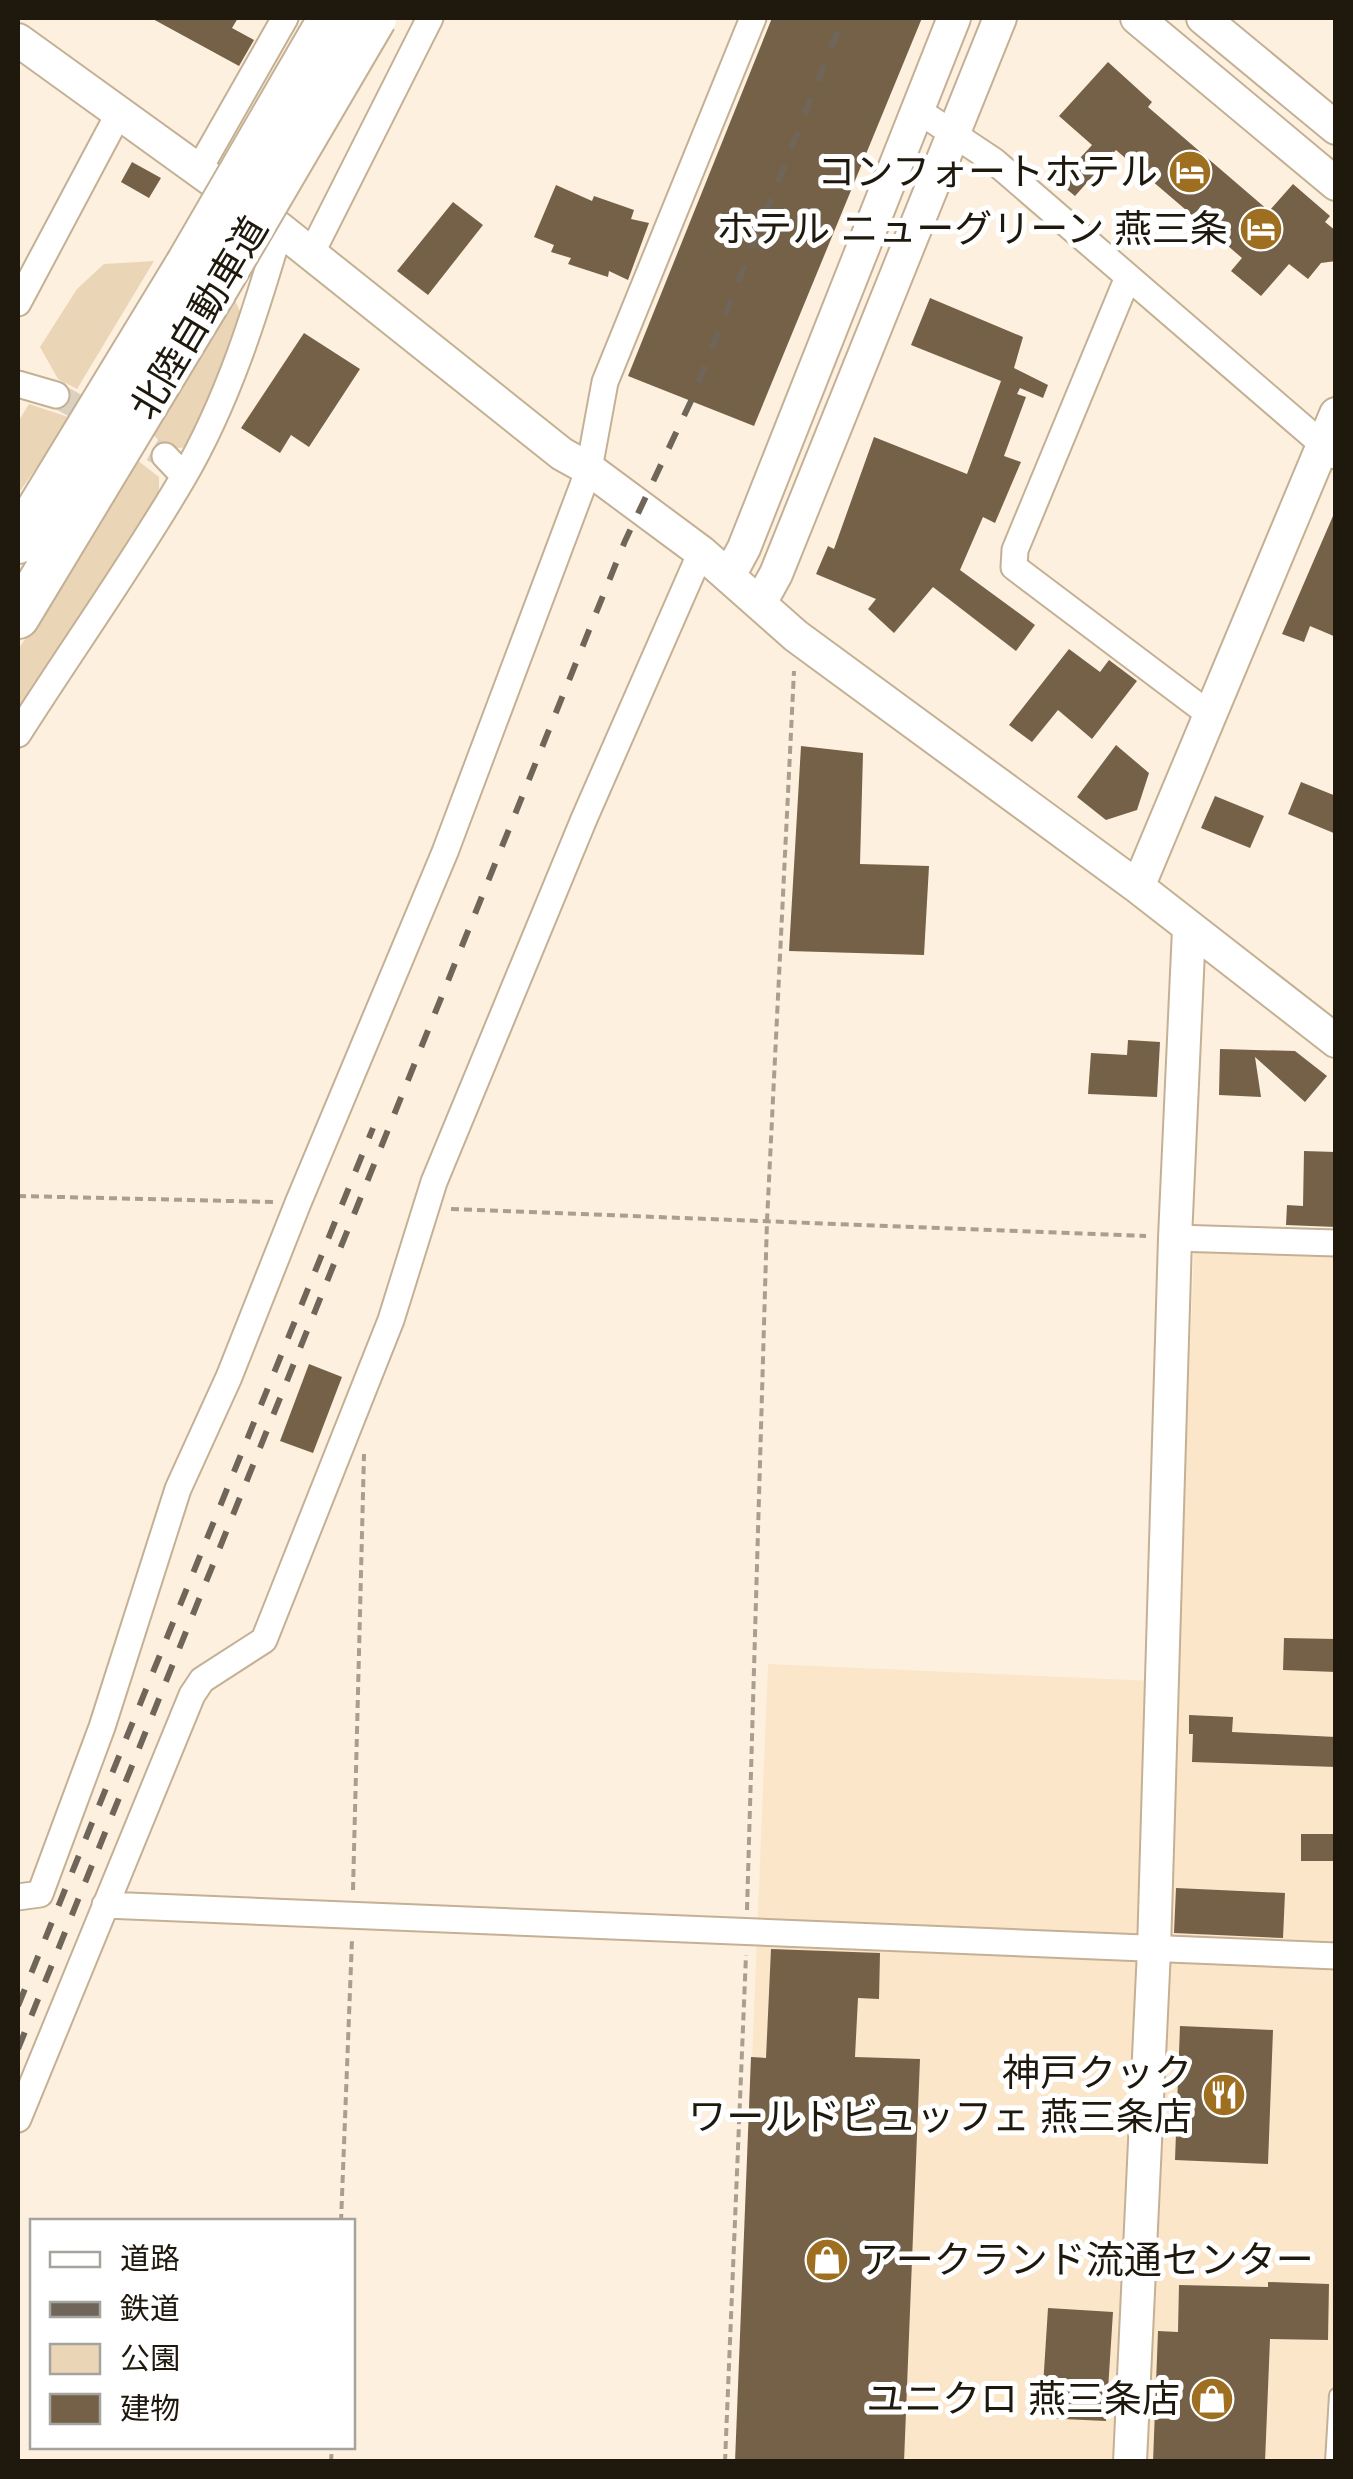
<svg xmlns="http://www.w3.org/2000/svg" width="1353" height="2479" font-family="'Space Grotesk','Noto Sans JP',sans-serif">
<rect width="100%" height="100%" fill="#fdf0df"/>
<path fill="#fbe6ca" d="M1194 1251 1335 1257V2461L736 2462 768 1664 1177 1682Z"/>
<path fill="#ebd5b7" d="M154 261 77 389 58 379 40 347 77 289 104 264Z
M233 296 244 320 189 447 169 449 146 429Z
M29 404 71 418 18 494V422Z
M137 460 159 477V492L18 713V650Z"/>
<path fill="#746148" d="M151 18H238L232 28 254 40 239 66Z
M772 18H922L754 426 628 376Z
M1108 62 1152 102 1148 107 1269 211 1293 184 1330 216 1325 222 1336 231V261L1321 263 1308 279 1289 264 1261 296 1231 271 1242 258 1116 150 1075 196 1058 182 1092 145 1059 116Z
M132 162 161 178 149 198 121 182Z
M556 185 592 201 594 196 634 210 631 219 649 223 628 280 609 271 608 277 568 264 571 258 551 252 554 245 534 237Z
M453 202 483 225 428 295 397 271Z
M930 298 1023 337 1014 368 1048 385 1043 398 1020 388 1017 394 1026 397 1004 456 1021 462 995 523 983 517 960 570 1035 625 1016 651 933 587 894 633 868 609 876 599 816 574 828 546 834 549 874 437 967 474 1001 381 911 345Z
M304 333 360 369 309 447 291 435 280 453 241 428Z
M1336 509V637L1310 626 1304 642 1282 634Z
M1069 649 1100 672 1109 660 1137 681 1092 739 1058 710 1032 742 1009 725Z
M1116 745 1149 773 1137 810 1106 820 1077 797Z
M801 746 863 753 860 864 929 866 924 955 789 951Z
M1301 782 1336 796V834L1288 814Z
M1215 796 1264 816 1250 848 1201 828Z
M1128 1040 1160 1042 1157 1097 1088 1094 1091 1053 1127 1055Z
M1220 1049 1295 1051 1327 1076 1305 1102 1255 1057 1261 1097 1219 1095Z
M1304 1151 1336 1152V1227L1286 1225 1287 1205 1303 1206Z
M309 1364 342 1377 313 1453 280 1441Z
M1284 1638 1336 1639V1672L1283 1670Z
M1189 1715 1233 1717 1232 1732 1336 1737V1767L1192 1762 1193 1734H1189Z
M1301 1834H1336V1861H1301Z
M1176 1888 1285 1893 1283 1938 1174 1933Z
M771 1949 880 1953 879 1999 858 1998 855 2057 920 2059 904 2462H735L751 2057 766 2058Z
M1180 2026 1273 2030 1268 2164 1175 2160Z
M1268 2282 1329 2284 1328 2340 1270 2339 1265 2462H1153L1158 2331 1178 2332 1179 2285 1268 2287Z
M1048 2308 1113 2312 1106 2421 1041 2418Z"/>
<g fill="none" stroke-linecap="round" stroke-linejoin="round">
<path stroke="#dcd0c0" stroke-width="25" stroke-dasharray="25 12" stroke-linecap="butt" d="M56 395 165 456"/>
<g stroke="#c4b094" stroke-width="16">
<path id="lane" d="M1332 2462 1336 2395"/>
</g>
<g stroke="#c4b094" stroke-width="29">
<path id="street" d="M916 109 994 161 1336 456
M198 171 285 18
M311 254 430 18
M1128 277 1015 550 1014 567 1209 714
M18 303 119 113
M18 384 56 395
M165 456 184 476
M18 734C72 649 132 565 183 478 228 401 255 314 280 229
M1175 1238 1336 1243
M18 1897 40 1894 102 1727 178 1489 229 1377 298 1203 445 852 589 469 605 382 753 18
M105 1905 1336 1956
M18 2119 192 1695 202 1680 264 1640 391 1320 434 1182 584 819 701 552"/>
</g>
<g stroke="#c4b094" stroke-width="36">
<path id="secondary" d="M1137 18 1336 184
M1203 18 1336 128
M18 40 280 229 562 454 589 469 701 552 796 636 1138 887 1336 1041
M729 576 744 548 954 18
M760 603 776 574 1000 18
M1138 887 1336 414
M1130 2462 1154 1950 1175 1238 1189 929"/>
</g>
<g stroke="#c4b094" stroke-width="46">
<path id="highway" d="M18 542 186 266
M18 617 215 291"/>
</g>
<path stroke="#a99e8f" stroke-width="4" stroke-dasharray="8 5" stroke-linecap="butt" d="M18 1196 273 1202
M451 1209 1146 1236
M353 1890 364 1454
M747 1910 767 1221 794 671
M341 2222 352 1939
M331 2462 332 2446
M725 2462 746 1955"/>
<use href="#lane" stroke="#fff" stroke-width="12"/>
<use href="#street" stroke="#fff" stroke-width="25"/>
<use href="#secondary" stroke="#fff" stroke-width="32"/>
<use href="#highway" stroke="#fff" stroke-width="42"/>
<path stroke="#6f6659" stroke-width="6" stroke-dasharray="18 18" stroke-linecap="butt" d="M18 2006 373 1128
M18 2049 625 541 691 401 843 18"/>
<g stroke="#c4b094" stroke-width="46" stroke-linecap="butt">
<path id="highway-bridge" d="M186 266 330 18
M215 291 375 18"/>
</g>
<use href="#highway-bridge" stroke="#fff" stroke-width="42"/>
</g>
<defs>
<g id="hotel-disc" transform="scale(2.25)"><circle r="9.5" fill="#9e6e21" stroke="#fff"/><path d="M-6-4.5h1.5V1H6V5H4.5V3h-9V5H-6ZM-4 0a1.8 1.8 0 1 1 3.6 0ZM.5 0V-2.5h3Q6-2.5 6 0Z" fill="#fff"/></g>
<g id="restaurant-disc" transform="scale(2.25)"><circle r="9.5" fill="#9e6e21" stroke="#fff"/><path d="M-5-6h1v4h1v-4h1v4h1v-4h1v5L-1.5 .5V6h-2V.5L-5-1ZM5-6V6H3V1.5H1.5Q1.5-4 5-6Z" fill="#fff"/></g>
<g id="shop-disc" transform="scale(2.25)"><circle r="9.5" fill="#9e6e21" stroke="#fff"/><path d="M-5-2.5h2.3a2.7 3.5 0 0 1 5.4 0H5L5.5 6h-11ZM-1.5-2.5h3a1.5 2.3 0 0 0-3 0Z" fill="#fff"/></g>
</defs>
<g fill-rule="evenodd">
<use href="#hotel-disc" x="1190" y="172"/>
<use href="#hotel-disc" x="1261" y="229"/>
<use href="#restaurant-disc" x="1224" y="2095"/>
<use href="#shop-disc" x="827" y="2260"/>
<use href="#shop-disc" x="1212" y="2399"/>
</g>
<g text-anchor="middle" dominant-baseline="central" stroke-width="10" stroke-linejoin="round" paint-order="stroke">
<g font-size="38" fill="#1f180d" stroke="#fff" text-anchor="end">
<text x="1158" y="172">コンフォートホテル</text>
<text x="1228" y="229">ホテル ニューグリーン 燕三条</text>
<text x="1192" y="2073">神戸クック<tspan x="1192" dy="44">ワールドビュッフェ 燕三条店</tspan></text>
<text x="860" y="2260" text-anchor="start">アークランド流通センター</text>
<text x="1180" y="2399">ユニクロ 燕三条店</text>
</g>
<g font-size="38" fill="#1f180d" stroke="#fff">
<text transform="translate(199 318) rotate(-59)">北陸自動車道</text>
</g>
</g>
<rect width="1353" height="2479" fill="none" stroke="#1f180d" stroke-width="40"/>
<rect x="30" y="2219" width="325" height="230" fill="#ffffff" stroke="#a5a39e" stroke-width="2.5"/>
<rect x="50" y="2252" width="50" height="15" fill="#ffffff" stroke="#a5a39e" stroke-width="2.5"/>
<text x="120" y="2269" font-size="30" fill="#1f180d">道路</text>
<rect x="50" y="2302" width="50" height="15" fill="#6f6659" stroke="#a5a39e" stroke-width="2.5"/>
<text x="120" y="2319" font-size="30" fill="#1f180d">鉄道</text>
<rect x="50" y="2344" width="50" height="30" fill="#ebd5b7" stroke="#a5a39e" stroke-width="2.5"/>
<text x="120" y="2369" font-size="30" fill="#1f180d">公園</text>
<rect x="50" y="2394" width="50" height="30" fill="#746148" stroke="#a5a39e" stroke-width="2.5"/>
<text x="120" y="2419" font-size="30" fill="#1f180d">建物</text>
</svg>
